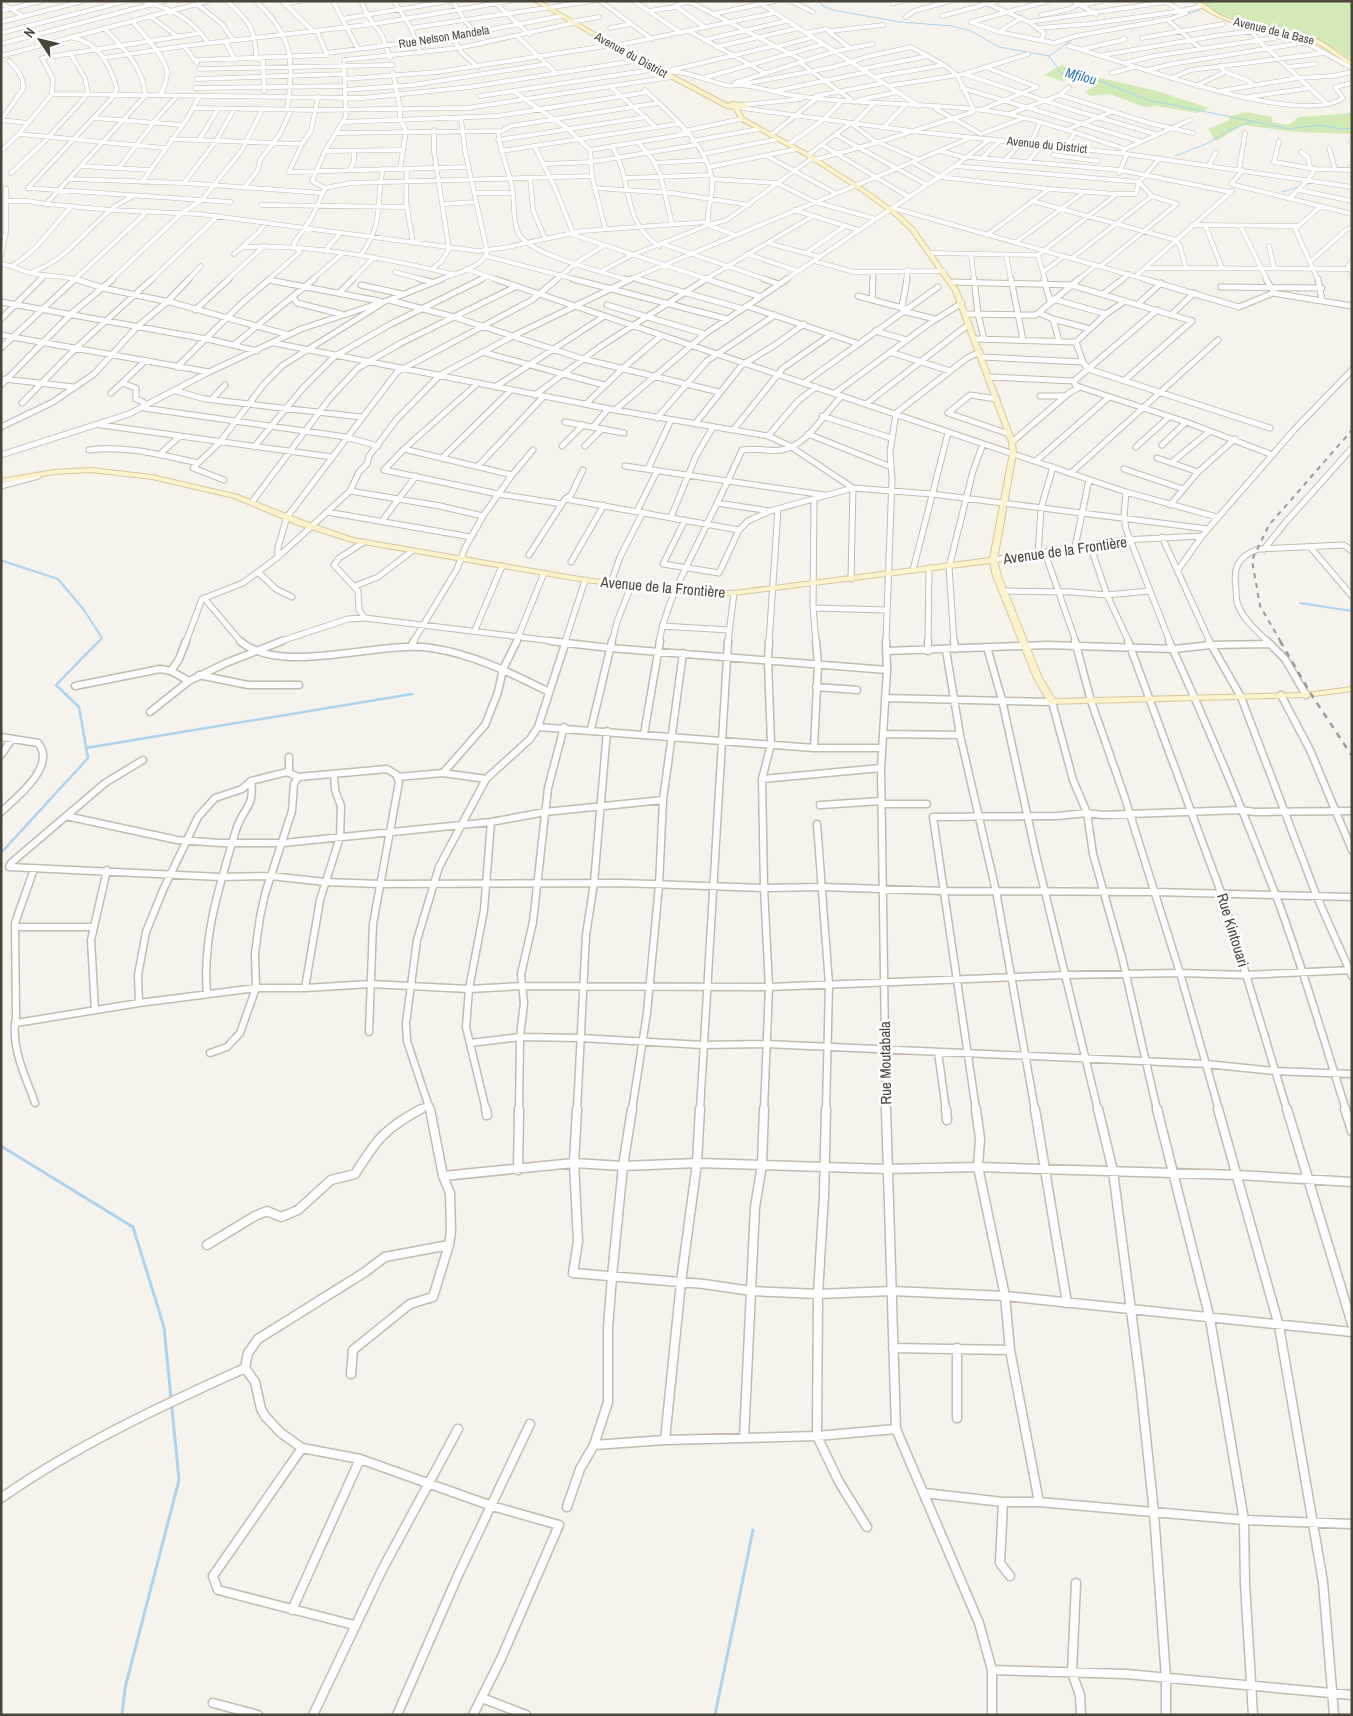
<svg xmlns="http://www.w3.org/2000/svg" width="1353" height="1716" font-family="'Archivo Narrow',sans-serif">
<rect width="100%" height="100%" fill="#f6f3ec"/>
<path fill="#d2eab5" d="M1200 1H1352V60C1336 50 1323 40 1305 34 1278 27 1218 23 1200 1Z
M1062 65 1079 73 1157 91 1209 108 1197 113 1157 106 1144 107 1110 94 1090 96 1085 92 1099 83 1080 78 1062 81 1044 75Z
M1246 112 1272 117V122L1288 125 1299 117 1352 113V134L1296 132 1243 125 1216 141 1208 129 1228 121 1230 116Z"/>
<g fill="none" stroke-linecap="round" stroke-linejoin="round">
<path stroke="#a9d4f2" stroke-width="1" d="M820 1 823 6 833 10 900 22 952 26 971 31 999 47 1049 56 1061 73 1095 79 1148 100 1290 129 1318 125 1343 129 1352 128
M1207 5 1210 1
M1182 16 1200 10
M1049 56 1073 39 1091 35
M1175 156 1208 143 1229 130 1251 122
M1282 192 1314 182"/>
<path stroke="#a9d4f2" stroke-width="2" d="M3 561 58 579 84 610 102 638 98 642
M1300 603 1352 611"/>
<path stroke="#a9d4f2" stroke-width="2.5" d="M86 748 412 694
M1 853 88 758 79 707 56 685 99 641"/>
<path stroke="#a9d4f2" stroke-width="3" d="M1 1146 133 1227 164 1327 179 1480 125 1688 122 1715
M715 1715 753 1530"/>
<g stroke="#c2bbae" stroke-width="5">
<path id="street-far3" d="M144 1C172 9 192 19 208 43
M227 1C249 21 256 29 256 59L263 60 264 91
M256 1C294 37 294 60 287 110
M282 1 313 31
M333 1 358 49
M361 1 368 16 382 35 390 58
M394 1 411 28 420 53
M453 1 464 20 476 33
M493 1 529 34
M600 1 652 39
M634 1 681 33
M791 1 813 12
M981 1 1029 22 1044 33 1041 40
M1073 1 1096 14
M1165 1 1181 11 1201 6
M1 3 23 16
M893 3 902 1
M284 4 300 1
M198 5 222 24 233 40
M763 5 919 106
M1082 5 1101 1
M1 11 42 1
M649 11 676 7
M713 14 775 1
M1042 15 1070 9 1079 4
M150 16 178 37
M942 16 998 1
M906 17 914 11 950 1
M342 19 449 1
M132 21C142 32 167 59 167 73 167 82 163 89 160 96
M1 22 83 1
M570 22 599 17
M971 22 999 32 1054 43 1076 36 1170 19 1186 13 1181 11 1089 24 1038 28
M971 22 1048 1
M1029 22 1166 2
M1170 22 1201 49
M705 27 675 6 686 2 692 3 804 61
M104 28C122 46 145 69 145 96L46 204 111 210 199 214 478 251 503 248 582 231 707 222
M411 28 593 1
M610 28 631 24
M689 31 765 73
M828 31 850 48
M1251 31 1257 39 1327 104
M999 32 1021 18
M1 33 126 1
M806 33 826 29 830 31 883 25
M1290 34 1352 68
M517 36 556 73
M452 37 462 53 478 67
M1124 38 1125 39 1123 40Z
M1142 38 1223 24
M704 40 786 21
M225 41 235 60
M1 44 164 1
M184 46 197 63
M614 46 774 13
M1069 46C1120 60 1301 129 1343 98L1335 87 1352 83
M716 47 799 28
M776 47 813 37
M1083 49 1123 40
M327 53 452 37 561 16
M1103 55 1221 35 1273 29
M1 56 208 1
M103 58 184 46 374 24 510 1
M195 60 327 55 317 31
M344 60 459 48 573 23
M799 62 854 102
M1125 63 1154 56 1293 35
M1288 67 1315 64
M988 68 1037 87
M199 69 393 65
M862 69 928 56
M672 70 773 46
M1147 70 1172 64 1308 42
M662 72C682 69 705 80 725 85 730 87 735 85 740 85 755 86 770 91 785 94 850 105 916 102 982 110 1031 116 1078 134 1125 149L1122 153
M1225 72 1247 80 1254 85
M393 73 400 108V119L406 131 400 169
M1112 73 1134 67
M964 74 1070 109 1155 134
M875 77 944 65
M703 78 824 44
M1171 78 1191 70 1324 53
M197 79 345 74
M345 79 438 72 612 45
M735 83 836 51 873 44
M744 84 834 67 870 56 911 47 944 65 957 75 974 110
M888 86 964 74 1028 54
M1196 86 1225 72 1219 66
M195 88 345 86
M612 88 656 127
M962 88 1139 141
M345 90 413 85 547 64
M645 90C670 114 706 143 712 179 714 194 706 209 708 225L735 235
M513 91 568 129 590 150 592 176 605 228
M775 91 867 72
M1220 91 1298 78 1332 76 1352 72
M52 94 363 98 470 87 640 60
M1060 95 1149 123 1193 133
M480 96 657 69
M816 96 884 83
M318 97 311 131 302 144 289 172 469 167
M1248 97 1310 88
M859 100 898 92
M743 105 801 99
M194 108 315 110 467 108 672 77
M742 108 911 131 1127 154 1352 187
M936 109 981 134 1024 118
M983 109 1037 87
M1009 114 1060 95 1069 87
M95 118 182 125
M1 120 23 89C24 77 17 69 9 61
M1 120 28 123
M343 122 498 116 648 92
M852 124 873 140 917 159
M854 124 874 103
M883 128 905 105
M1066 130 1114 111
M498 131C500 151 508 168 512 187 515 202 512 218 518 232 527 255 604 272 628 280
M684 131 742 119
M337 133 502 131 511 126 658 103
M19 134 164 148
M771 135 817 98
M836 135 927 185
M171 139 302 144
M199 140 218 109
M498 140 646 117
M692 141 759 129
M1279 141 1274 162 1315 169 1352 170
M1351 141 1352 144
M638 142 653 160 660 174 672 224
M1031 143 1040 122
M789 144 823 120 842 101
M822 145 909 197
M612 146C634 182 620 220 659 246
M535 147 555 188 574 235 710 280
M1064 147 1075 133
M1329 148 1335 169
M1125 149 1190 120
M590 150 686 134
M1 151 18 135 52 94 53 79 42 58 201 33
M325 151 401 150
M501 151 677 124
M941 151 966 158
M1301 152 1308 157 1310 167
M703 154 778 139
M808 155 851 123
M1053 155 1098 161
M767 156 835 193
M968 157 1120 170 1230 192
M982 158 1001 140
M814 160 879 142 973 112
M1005 160 1022 142
M912 162 940 177 1049 189 1117 194
M1028 162 1042 144
M655 163 706 160
M544 164 591 162 695 145
M1209 165 1216 152
M82 166 149 170
M955 166 1139 182 1152 196 1177 204 1101 266
M709 167 797 149
M119 168 157 118 176 97
M407 169 406 202 413 243
M350 170 354 161V151
M1239 170 1245 133
M1243 170 1231 184 1352 214
M11 173 43 143 88 94 85 78 70 53
M1119 173 1127 154
M530 178 533 210 545 239
M625 178 711 175
M69 179 184 183 322 193
M712 179 777 183 815 202 876 219
M142 182 187 119 199 97
M184 183 216 141 234 109
M28 188 112 98 117 89C110 66 99 42 73 38
M28 188 231 202
M244 188 258 170 260 160 280 134 291 110
M325 188 312 181 325 151 346 116 344 64
M594 188 672 193 749 205
M1299 190 1352 201
M475 193H512
M1290 198 1308 180 1315 169
M8 201H28L46 204
M1032 201 1176 240 1180 246 1186 268
M443 204 476 202
M261 205 406 207
M893 208 1148 280
M794 210 859 230
M1192 225 1297 226
M1205 225 1222 268
M1240 225 1267 280
M987 235 1049 189
M768 243 820 257
M1015 243 1084 192
M663 244 768 280
M1269 246 1274 268
M242 247C312 244 384 258 452 274
M325 251 340 233
M806 253 845 226
M931 253 1038 255
M234 254 258 233 266 222
M747 254 798 271
M971 254 974 280
M361 255C385 221 375 205 383 169
M1006 255 1011 280
M1 256 6 233V188
M486 256 578 280
M1072 258 1152 196
M814 261 854 272 944 271
M1310 262 1347 229 1352 228
M1352 262 1348 266 1352 273
M1 264C11 265 18 269 27 272 44 277 62 275 79 280
M13 265C37 252 53 225 72 206
M1145 268 1349 269
M432 269 441 262 449 249 434 152V130
M466 269 498 280
M602 271 632 255 708 225 727 220 812 158
M32 272C67 260 85 230 113 208 119 203 126 200 133 196
M395 272 424 280
M1043 272 1064 256
M1136 276 1232 191
M634 278 641 280
M40 280 45 275
M74 280 148 211
M111 280 183 212 202 200 242 150 262 110
M151 280 218 216
M188 280 201 266
M227 280 264 246
M268 280 300 252 294 246V243L312 217 325 188 351 183 592 176
M312 280 343 253
M352 280 374 257
M439 280C453 274 484 268 487 251L465 151 461 118
M480 280 486 277
M556 280 576 263 603 246
M628 280 970 138
M704 280 813 216
M785 280 955 166 990 139
M873 280V272
M906 280 908 270
M1045 280 1038 255 1117 194H1136L1139 182 1160 158
M1078 280 1096 265
M1121 280 1129 274
M1318 280 1295 229 1321 206"/>
</g>
<g stroke="#c2bbae" stroke-width="7">
<path id="street-far2" d="M75 279 103 288 174 303 289 335
M420 279 431 282
M495 279 1126 492 1217 517
M573 279 727 319
M624 279 628 280
M637 279 743 309
M706 279 761 297
M764 279 779 284
M974 279 978 314 984 339
M1011 279 1023 340
M1044 279 1050 301
M1144 279 1239 307 1273 293 1352 306
M1266 279 1272 289
M1318 279 1322 301
M269 280 379 301
M952 282 1071 285 1192 321
M361 285 402 294
M1221 287 1322 288
M339 293 353 279
M1103 294 1123 279
M858 296 906 309
M293 297 297 303 341 314
M872 299 873 279
M1053 299 1106 314
M389 300 454 317 583 359 719 392
M1 302 212 340 257 351
M1138 304 1161 283
M607 305 705 334
M747 306 859 344
M902 307 907 279
M195 310 229 279
M903 311 935 319
M1039 313 1053 319 1059 341
M966 314 1036 315 1079 279
M1171 315 1194 293
M1 319 41 279
M1053 319 1090 329
M875 331 907 340
M1 335 209 372
M975 339 1076 342
M1076 342 1083 362 1088 369 1270 428
M1076 342 1106 314 1125 301
M274 343 615 410 768 436 790 446 853 488 851 579
M235 344 314 279
M1 348 75 279
M482 352 604 385
M890 352 950 371
M982 357 1083 362
M177 367 242 303 270 279
M989 377 1074 381
M5 379 73 387
M1125 380 1192 321
M1074 381 1075 385 1080 387 1186 422 1273 455
M1074 381 1157 310
M122 383 145 361
M804 383 938 287
M1 385 72 313 113 279
M495 387 603 317
M176 391 205 399 361 417
M111 393 122 383 136 388V399L143 402 144 408 346 437 378 446
M835 393 930 323 962 303
M535 395 601 346 706 279
M1040 396H1065
M212 399 225 385
M997 399 970 395 948 413 1009 434
M22 403 76 348 152 279
M586 404 622 369 661 336
M866 404 969 324
M615 410 705 334 787 279
M822 416 891 438
M657 418 707 361 775 315
M565 422 624 433
M695 424 742 365 775 345 804 324
M101 425 332 457
M1 427 53 402 94 374 138 326 167 302 189 279
M593 427 608 409
M734 429 783 368 832 334
M808 434 891 467
M768 436 798 401 816 387
M1012 442 1069 393 1080 387
M1162 445 1186 422
M562 446 583 425
M585 446 602 429
M254 447 303 388 335 356 389 325 482 279
M1136 447 1169 417
M404 449 477 384
M89 450C127 445 161 455 198 463
M160 454 180 436
M1 455 129 414 209 372 301 329 389 300 442 279
M443 457 511 390
M1157 458 1198 472
M1036 461 1109 397
M1171 463 1210 431
M478 466 544 396
M625 466 824 495
M648 469 671 420
M1124 469 1183 489
M384 470 498 494 562 504
M384 470 404 449 512 475
M1071 473 1218 340
M224 480 193 468 220 442 264 384 283 365 381 304
M1 486 38 476
M350 491 440 506 483 516
M1126 492 1124 517 1126 529 1170 642
M565 499 739 530
M814 499 813 608 816 642
M252 502 330 398 358 368 401 343 515 287
M717 503 770 511
M1170 505 1198 472 1235 439
M637 511 657 471
M327 512 471 537
M671 517 696 456 713 427
M685 520 663 564 719 573 739 530 748 521 770 511 853 488 932 494 1208 529
M382 521 416 476
M1162 537 1210 642
M364 542 339 558 334 565 358 591 359 610 365 618
M1090 545 1107 595 1129 642
M1075 547 1089 480
M1311 548 1352 596
M1264 549 1285 523 1352 448
M1045 553 1076 642
M1038 554 1041 508 1053 467
M529 555 565 499 571 495 583 470
M278 557 350 491 359 472 367 464 369 456 397 419 440 375 513 336 631 279
M993 560 1123 540 1202 536 1294 430 1352 370
M571 562 604 505
M913 570 948 433
M1178 570 1202 536
M259 573 276 589 292 597
M611 583 620 557 643 512
M355 586 378 577 412 551
M1003 591 1072 592 1107 595 1149 591
M204 598 241 642
M813 608 887 610
M662 626 729 630
M475 630 502 566
M186 642 202 599 243 583 278 557V547L287 517 397 372 532 300 557 279
M278 642 348 619 365 618 560 642
M413 642 457 569 465 548 483 516 512 475 533 450
M516 642 544 573
M565 642 585 580
M612 642 617 622 631 586
M659 642C667 599 689 563 707 524 719 499 731 475 742 450 755 447 768 452 781 450 808 446 824 413 842 396
M728 642 734 593
M769 642 778 509
M886 642 892 478 890 452 896 413 967 358 980 352
M928 642 929 568
M954 642 949 567 973 471 983 444
M1268 642C1257 631 1243 619 1238 605 1236 600 1236 594 1236 589 1233 568 1237 557 1258 549L1344 545 1352 551"/>
</g>
<g stroke="#c2bbae" stroke-width="9">
<path id="street-far1" d="M240 641C281 677 378 640 431 648 473 654 511 673 549 692
M550 641 610 648 887 670
M954 641 955 649
M1075 641 1091 701 1124 795 1180 973 1219 1110
M1128 641 1222 895 1287 1110
M1169 641C1207 724 1242 808 1275 893 1302 964 1323 1038 1346 1110
M1209 641 1241 697 1317 897 1352 976
M1267 641 1285 659 1306 695
M411 646 414 641
M987 647 1002 700 1036 855 1098 1110
M946 650 960 735 996 891 1035 1110
M886 651 1047 645 1174 649 1211 645 1270 644
M928 651V641
M171 671 179 659 186 641
M199 675 248 685H299
M75 686 160 669 171 671 189 681
M816 687 857 690
M1281 695 1310 750 1352 850
M885 698 1052 702 1073 780 1087 813 1093 854 1122 957 1157 1110
M150 712 189 681 226 663 282 641
M538 727 814 748H881
M591 729 612 641
M644 734 660 641
M883 734 960 735
M1 737 38 743C57 766 17 797 1 812
M814 748 818 665 816 641
M1 755 12 739
M143 760 105 783 11 863 9 867 220 877 271 876 325 882 380 884 621 883 764 888 822 887 943 891 1155 892 1352 897
M443 773 485 725 498 692 503 669 517 641
M298 777 387 769 397 775 399 782 373 924 369 1032
M397 777 443 773 486 779
M762 779 881 768
M882 804H927
M820 805 882 801
M66 816 177 840 220 843H283L491 822 545 812 663 800
M817 824 829 984 826 1110
M34 869 15 923 16 1017C10 1046 25 1075 35 1103
M15 927H94
M305 988 320 900 340 837 341 806 335 790 334 774
M207 994C202 936 220 885 236 830 243 807 255 808 251 781
M139 1003 138 975 146 932 163 890 198 817 215 798 242 789 251 781 287 772
M95 1010 91 940 107 870
M16 1023 139 1003 256 988H305L371 984 469 989 522 986 769 987 1065 975 1180 973 1246 975 1352 970
M470 1043 520 1037 580 1038 703 1045 766 1044 1206 1064 1275 1071 1352 1074
M938 1052 946 1110
M210 1053 227 1047 240 1033 256 988 255 953 260 917 265 894 292 811 294 784 298 777 287 772 289 769V757
M419 1110 429 1105
M430 1110 407 1041 406 1023 417 940 439 867 486 779 530 739 538 727 566 641
M486 1110 466 1027 469 989 484 910 491 822
M519 1110 520 1037 524 1003 521 974 533 922 548 788 564 727
M577 1110 586 935 594 883 607 731
M632 1110 647 1013 659 885 663 800 683 653
M700 1110 728 641
M764 1110 769 987 764 888 762 779 771 744 768 661 769 641
M886 1110 881 768 887 670 886 641
M976 1110 933 817 1057 816 1087 813 1102 815 1240 810 1255 812 1352 811"/>
</g>
<g stroke="#c2bbae" stroke-width="11">
<path id="street" d="M486 1109 487 1115
M577 1109 574 1163 578 1241 573 1273 704 1284 751 1291 818 1294 892 1291 1005 1296 1352 1332
M826 1109 824 1195 818 1294 817 1436 839 1482 867 1527
M886 1109 896 1429 979 1623 992 1670V1715
M946 1109 947 1120
M976 1109 980 1139 978 1167 1005 1296 1010 1350 1039 1502
M1035 1109 1067 1303
M1098 1109 1113 1171 1140 1380 1154 1513 1166 1678V1715
M1157 1109 1210 1319 1244 1520 1245 1584 1253 1715
M1218 1109 1279 1326 1323 1582 1334 1715
M1287 1109 1352 1324
M1345 1109 1352 1131
M518 1170 519 1109
M443 1176 574 1163 623 1166 697 1163 887 1169 978 1167 1238 1175 1352 1182
M207 1245 255 1216 267 1211 281 1217 298 1210 331 1180 355 1174C377 1139 384 1129 421 1109
M449 1245 385 1257 365 1272 258 1339 248 1353 245 1368 255 1382 261 1409 265 1416 281 1433 302 1448 360 1459 492 1506 559 1525 500 1661 473 1715
M893 1348 1010 1350
M957 1348V1418
M351 1374 353 1350 410 1304 433 1297 449 1245 451 1231 450 1193 443 1176 430 1109
M744 1438 755 1207 762 1165 764 1109
M665 1440 681 1282 697 1163 700 1109
M594 1445 665 1440 817 1436 896 1429
M302 1448 213 1576 218 1590 354 1625
M924 1493 1003 1502H1039L1244 1520 1352 1524
M1 1498C77 1445 161 1406 245 1368
M1003 1502 1000 1563 1010 1576
M567 1507 580 1469 594 1445 608 1402V1328L612 1276 623 1166 632 1109
M1076 1583 1072 1673 1080 1695 1081 1715
M292 1610 360 1459
M992 1670 1126 1674 1352 1695
M482 1698 526 1715
M213 1703 258 1715
M313 1715 382 1570 458 1429
M397 1715 459 1573 530 1424"/>
</g>
<g stroke="#d6c79b" stroke-width="2">
<path id="secondary" d="M534 1H540L623 49 728 104 732 102 743 103 747 107 746 108 739 109 744 118 810 154 866 190 898 213 914 228 959 291 1015 442 1016 453 997 560 1001 576 1042 678 1055 699 1306 693 1352 687V691L1306 697 1049 704 1034 678 993 576 990 563 734 595 675 593 585 582 352 542 298 525 234 498 152 479 91 472 54 474 1 483V479L54 470 91 468 152 475 238 495 304 521 353 538 585 578 675 589 734 591 990 558 1010 453 1009 442 953 291 910 230 894 215 862 192 806 156 740 120 734 109 727 108 619 51Z
M1194 1C1203 1 1215 13 1224 17 1253 28 1283 27 1312 37 1327 43 1338 54 1352 62V65C1337 59 1325 45 1309 40 1270 26 1226 31 1194 1Z"/>
</g>
<use href="#street-far3" stroke="#fff" stroke-width="4"/>
<use href="#street-far2" stroke="#fff" stroke-width="5"/>
<use href="#street-far1" stroke="#fff" stroke-width="6"/>
<use href="#street" stroke="#fff" stroke-width="8"/>
<use href="#secondary" fill="#fff3cd" fill-rule="evenodd"/>
<path stroke="#9a9a9a" stroke-width="2" stroke-dasharray="5 5" stroke-linecap="butt" d="M1281 642 1260 606 1252 560 1269 525 1352 430"/>
<path stroke="#9a9a9a" stroke-width="2.5" stroke-dasharray="6 6" stroke-linecap="butt" d="M1280 641 1311 694 1352 756"/>
</g>
<g text-anchor="middle" dominant-baseline="central" stroke-width="5" stroke-linejoin="round" paint-order="stroke">
<g font-size="12" fill="#4b4439" stroke="#fff">
<text transform="translate(1274 31) rotate(14)">Avenue de la Base</text>
<text transform="translate(444 37) rotate(-9)">Rue Nelson Mandela</text>
<text transform="translate(631 55) rotate(29)">Avenue du District</text>
<text transform="translate(1047 145) rotate(6)">Avenue du District</text>
</g>
<g font-size="14" font-style="italic" fill="#2e7ab2" stroke="#fff">
<text transform="translate(1081 76) rotate(15)">Mfilou</text>
</g>
<g font-size="15" fill="#4b4439" stroke="#fff">
<text transform="translate(1065 550) rotate(-8)">Avenue de la Frontière</text>
<text transform="translate(663 587) rotate(5)">Avenue de la Frontière</text>
<text transform="translate(1233 930) rotate(73)">Rue Kintouari</text>
<text transform="translate(885 1063) rotate(-91)">Rue Moutabala</text>
</g>
</g>
<rect width="1353" height="1716" fill="none" stroke="#4b4439" stroke-width="5"/>
<g transform="translate(40 40) rotate(305)" stroke="#ffffff" stroke-width="4" paint-order="stroke">
<path d="M0-4L9 19L0 12L-9 19Z" fill="#4b4439"/>
<text y="-8" font-size="14" font-weight="bold" text-anchor="middle" fill="#4b4439">N</text>
</g>
</svg>
